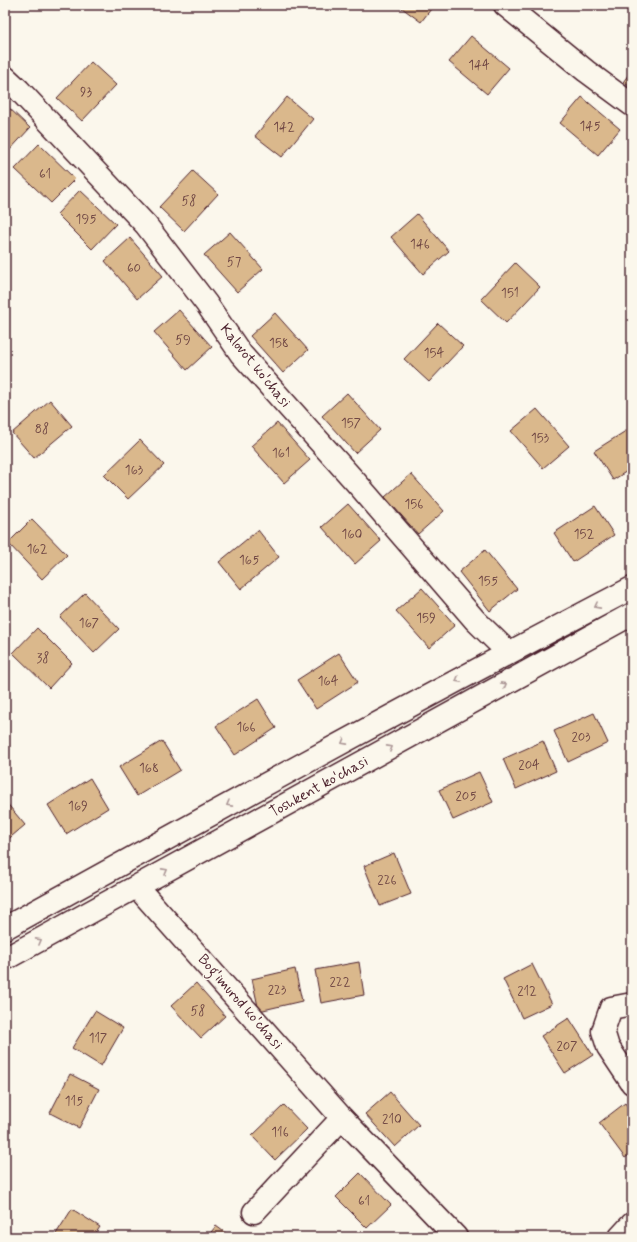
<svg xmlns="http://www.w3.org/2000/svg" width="637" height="1242" font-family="Mynerve,sans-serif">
<rect width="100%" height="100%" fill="#fbf7ec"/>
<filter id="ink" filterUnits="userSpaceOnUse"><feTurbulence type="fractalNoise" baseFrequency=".025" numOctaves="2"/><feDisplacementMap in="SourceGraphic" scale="8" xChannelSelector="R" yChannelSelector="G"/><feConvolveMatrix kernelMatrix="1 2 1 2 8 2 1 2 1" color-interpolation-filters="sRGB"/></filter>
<g filter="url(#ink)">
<path fill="#dab88c" stroke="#4a1f2b" d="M398 5H434L421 22Z
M471 36 509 68 487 94 449 62Z
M91 62 116 85 82 121 57 98Z
M632 70V88L623 82Z
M287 97 313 119 282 157 255 136Z
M582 97 620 129 598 155 560 123Z
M5 104 30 128 7 153 5 151Z
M39 144 75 179 51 203 15 169Z
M193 171 218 194 184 231 159 207Z
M80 190 116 224 92 249 57 214Z
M417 214 449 251 423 274 391 237Z
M230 232 263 269 237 292 204 255Z
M130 238 163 276 137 299 105 261Z
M515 263 540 287 506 323 481 299Z
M179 310 212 347 187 370 154 332Z
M275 313 308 350 283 373 250 336Z
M438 323 463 346 429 382 404 359Z
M347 393 380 430 355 453 322 416Z
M50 400 72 426 34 458 12 433Z
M537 409 569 446 543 468 511 431Z
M277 423 310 460 284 483 251 446Z
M632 427V468L613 480 594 451Z
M140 440 164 465 128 499 104 475Z
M411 474 444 511 418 534 385 497Z
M348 504 381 541 355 564 322 527Z
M595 506 614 535 573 562 554 533Z
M32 519 67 555 42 579 8 543Z
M258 530 279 557 241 589 219 562Z
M485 550 517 589 490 611 459 572Z
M422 588 455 625 429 648 396 611Z
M85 593 119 629 94 653 60 617Z
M37 628 72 663 49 688 13 653Z
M339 653 358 682 316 709 297 680Z
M258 699 276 728 235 755 216 726Z
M594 713 608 743 568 762 554 731Z
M162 741 180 770 137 796 119 767Z
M543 741 556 771 516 789 503 759Z
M479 772 493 802 453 820 439 790Z
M90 778 108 808 66 834 48 805Z
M5 801 25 825 5 842Z
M394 853 411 894 380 906 364 866Z
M359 962 364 995 321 1003 315 970Z
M532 964 552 1004 522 1018 503 979Z
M295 969 302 1001 259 1011 252 979Z
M196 983 225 1016 201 1038 171 1006Z
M95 1011 123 1028 101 1066 72 1048Z
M569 1018 593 1055 565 1073 541 1036Z
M70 1074 99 1089 79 1128 50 1113Z
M390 1092 419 1125 395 1147 365 1114Z
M625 1103 632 1112V1153L625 1158 599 1123Z
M284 1105 307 1129 275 1160 252 1136Z
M360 1173 391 1205 367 1228 336 1197Z
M72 1209 100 1227 93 1237H54Z
M216 1226 231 1237H207Z"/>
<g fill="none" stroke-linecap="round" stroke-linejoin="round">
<g stroke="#4a1f2b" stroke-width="25">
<path id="minor" d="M505 5 586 71 632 105
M5 77 19 90 146 225 206 303 241 354 361 488 475 620 508 652
M137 887 342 1118 456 1237
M632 1004 611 1008 603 1031 608 1047 632 1083
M254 1212 342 1118
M620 1237 632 1224"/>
</g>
<g stroke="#4a1f2b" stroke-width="25">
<path id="highway" d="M5 928C213 813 421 698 632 588
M5 959 632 614"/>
</g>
<use href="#minor" stroke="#fbf7ec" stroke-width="22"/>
<use href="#highway" stroke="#fbf7ec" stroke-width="22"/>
</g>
<defs><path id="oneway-chevron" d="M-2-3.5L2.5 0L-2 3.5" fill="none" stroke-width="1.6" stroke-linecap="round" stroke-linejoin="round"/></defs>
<g stroke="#ab9695">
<use href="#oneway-chevron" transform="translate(597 606) rotate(152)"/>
<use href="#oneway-chevron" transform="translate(458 680) rotate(151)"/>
<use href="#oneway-chevron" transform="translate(504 685) rotate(-29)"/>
<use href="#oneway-chevron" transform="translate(344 742) rotate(151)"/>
<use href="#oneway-chevron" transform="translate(390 748) rotate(-29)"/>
<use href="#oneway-chevron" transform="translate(229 804) rotate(151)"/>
<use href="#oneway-chevron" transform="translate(165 871) rotate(-29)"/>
<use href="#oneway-chevron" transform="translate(39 941) rotate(-29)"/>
</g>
</g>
<g text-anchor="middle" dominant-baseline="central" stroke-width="3" stroke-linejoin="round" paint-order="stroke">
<g font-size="13" fill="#6e4543">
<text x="479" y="65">144</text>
<text x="86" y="92">93</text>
<text x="590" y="126">145</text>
<text x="284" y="127">142</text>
<text x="45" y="174">61</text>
<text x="189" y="201">58</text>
<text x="86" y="219">195</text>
<text x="420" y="244">146</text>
<text x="234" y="262">57</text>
<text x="134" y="268">60</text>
<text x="510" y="293">151</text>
<text x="183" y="340">59</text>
<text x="279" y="343">158</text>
<text x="434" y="353">154</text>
<text x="351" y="423">157</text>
<text x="42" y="429">88</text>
<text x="540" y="438">153</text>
<text x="281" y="453">161</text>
<text x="134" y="470">163</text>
<text x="414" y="504">156</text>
<text x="352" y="534">160</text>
<text x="584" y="534">152</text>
<text x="37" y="549">162</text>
<text x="249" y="560">165</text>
<text x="488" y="581">155</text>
<text x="426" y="618">159</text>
<text x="89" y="623">167</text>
<text x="43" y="658">38</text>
<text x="328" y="681">164</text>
<text x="246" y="727">166</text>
<text x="581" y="737">203</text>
<text x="529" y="765">204</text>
<text x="149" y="768">168</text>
<text x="466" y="796">205</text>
<text x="78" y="806">169</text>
<text x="387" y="880">226</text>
<text x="340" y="982">222</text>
<text x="277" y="990">223</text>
<text x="527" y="991">212</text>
<text x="198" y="1011">58</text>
<text x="98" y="1038">117</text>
<text x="567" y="1046">207</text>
<text x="74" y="1101">115</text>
<text x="392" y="1119">210</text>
<text x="280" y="1132">116</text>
<text x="364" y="1201">61</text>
</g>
<g font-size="15" fill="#4a1f2b" stroke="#fbf7ec">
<text transform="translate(255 366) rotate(51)">Kalovot ko'chasi</text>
<text transform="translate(319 787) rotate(-29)">Toshkent ko'chasi</text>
<text transform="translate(240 1002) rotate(49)">Bog'imurod ko'chasi</text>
</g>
</g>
<rect width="637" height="1242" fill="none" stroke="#fbf7ec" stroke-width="20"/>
<rect x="10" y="10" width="617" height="1222" fill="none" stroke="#4a1f2b" stroke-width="1.5" filter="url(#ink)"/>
</svg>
